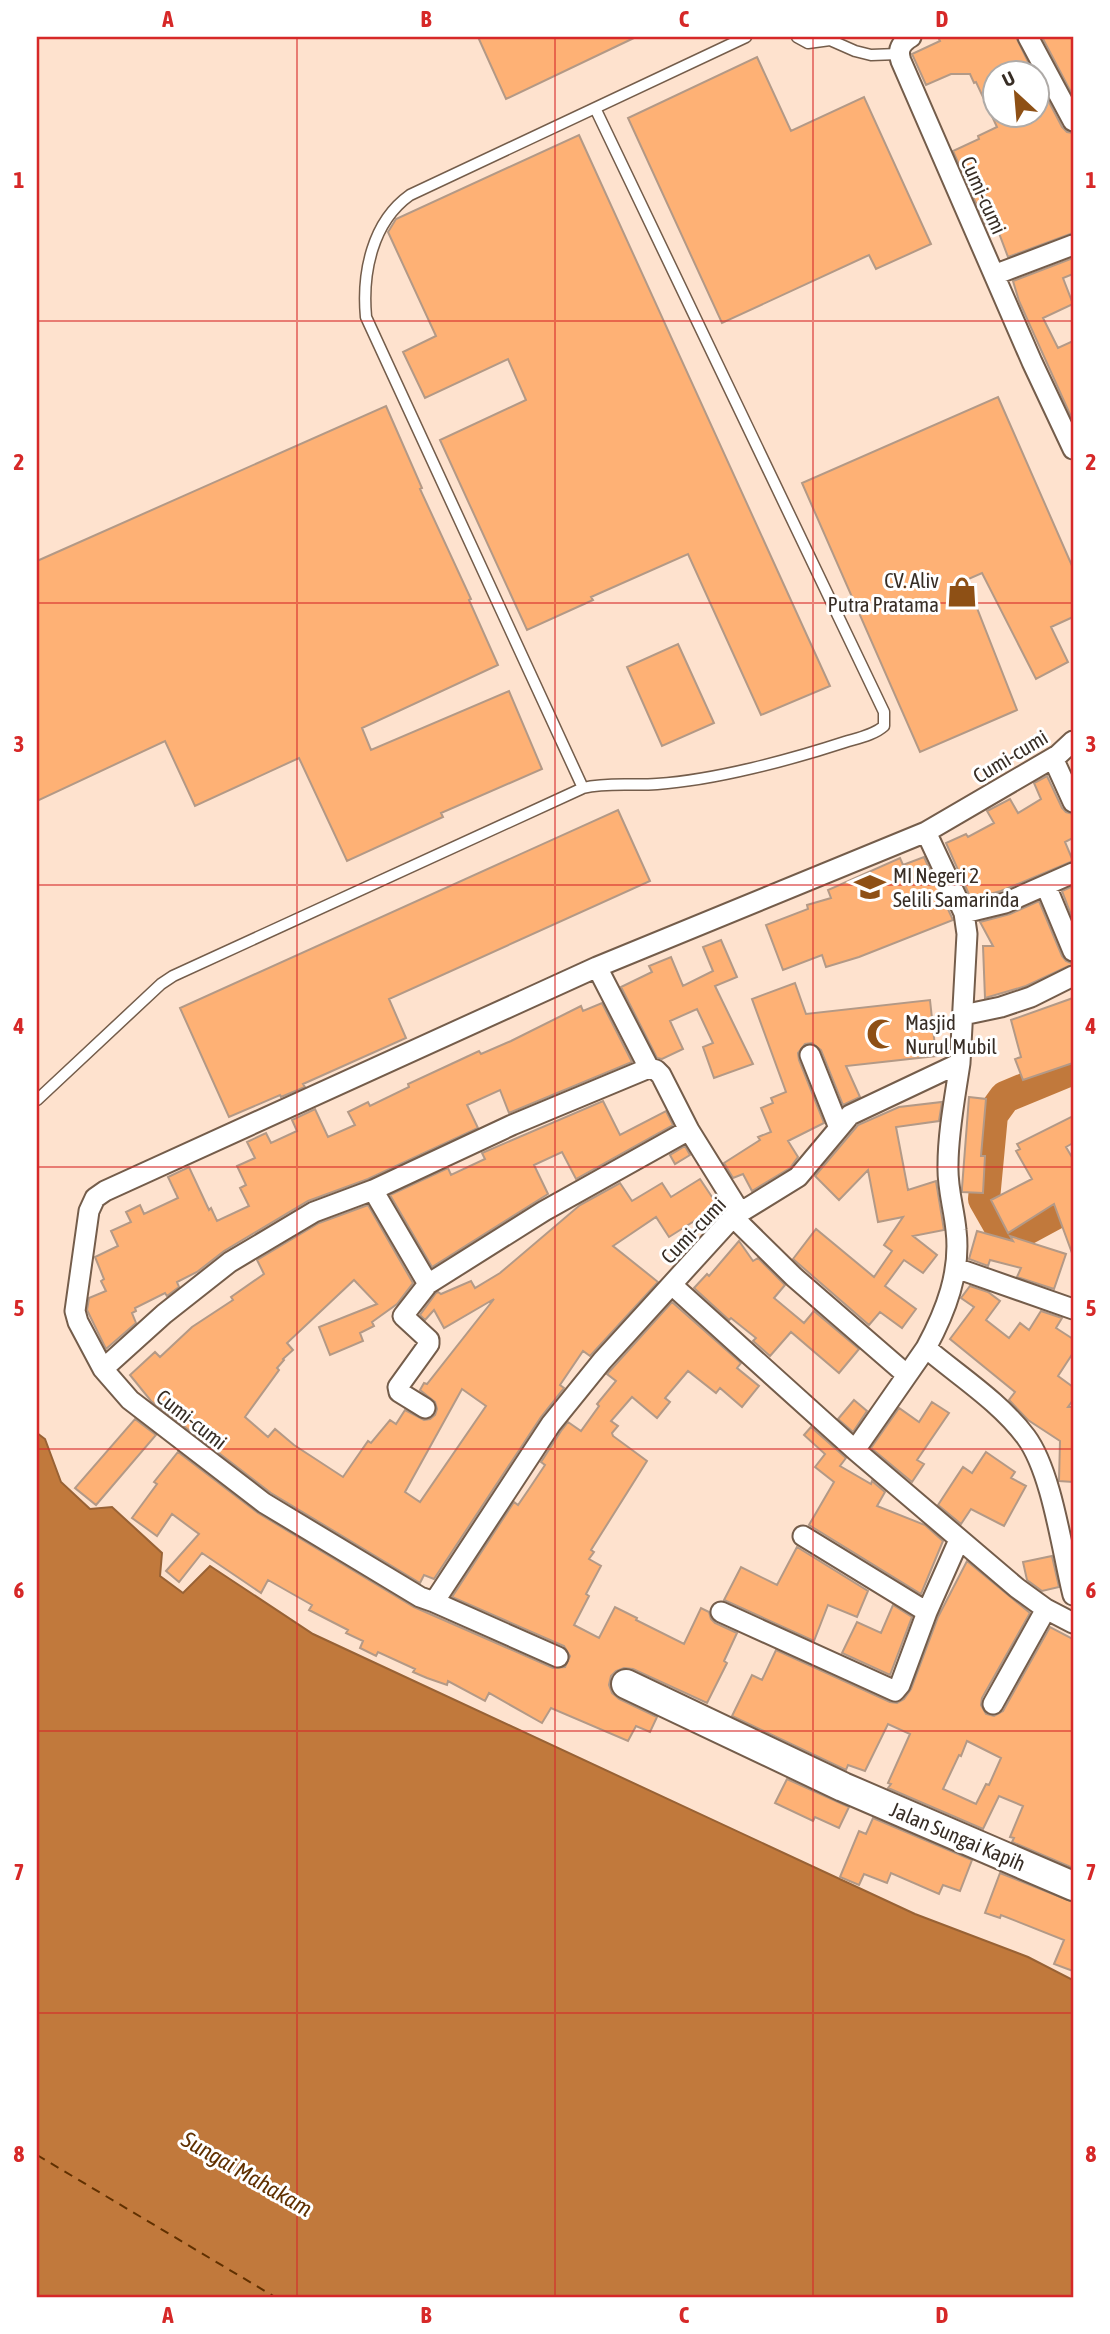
<svg xmlns="http://www.w3.org/2000/svg" width="1110" height="2334" font-family="'Asap Condensed',sans-serif">
<rect width="100%" height="100%" fill="#fee2ce"/>
<path fill="#c1793c" stroke="#986235" stroke-width="2" d="M37 1433 45 1439 61 1482 90 1509 112 1507 162 1553 160 1576 183 1593 210 1566 313 1634 915 1914 1028 1957 1073 1980V2297H37Z"/>
<g fill="none" stroke-linecap="round" stroke-linejoin="round">
<path stroke="#c1793c" stroke-width="32" d="M1073 1069 1005 1097 992 1115 984 1199 1004 1234 1023 1231 1073 1204"/>
<path stroke="#603000" stroke-width="2" stroke-dasharray="9 7" stroke-linecap="butt" d="M37 2155 275 2297"/>
</g>
<path fill="#feb175" stroke="#b39986" stroke-width="2" fill-rule="evenodd" d="M478 37H636L506 99Z
M938 37H1016L1034 74H995V116H1037V79L1062 127 1067 132 1073 133V233L1008 257 994 220 985 224 953 151 979 139 978 136 997 127 976 82 974 83 970 74H951L926 85 912 54 940 41Z
M1042 37H1073V96Z
M757 57 791 131 864 97 931 244 876 269 869 255 722 323 628 118Z
M579 135 830 686 761 715 688 554 591 597 593 600 527 630 440 440 526 400 508 359 425 398 403 352 436 336 388 232 396 219Z
M1073 258V274L1063 278 1073 304 1043 318 1058 348 1073 341V421L1019 301 1013 281Z
M998 397 1073 568V617L1051 627 1068 662 1036 679 982 573 966 580 1017 710 920 752 802 483Z
M386 406 422 488 420 489 471 599 469 600 498 665 362 728 371 750 509 691 542 769 441 813 443 817 347 861 299 758 195 806 165 741 37 801V561Z
M678 644 714 723 662 746 627 667Z
M1047 776 1062 808 1066 812 1073 814V838L1065 842 1073 861 1001 891 971 899 946 843 966 834 968 837 994 823 987 811 1010 799 1018 813 1041 799 1034 783Z
M618 810 650 881 389 999 406 1038 303 1084 305 1087 281 1097 280 1095 229 1117 180 1008Z
M924 857 953 920 859 957 826 967 822 955 783 970 766 925 808 909 807 905 831 898 828 890 900 858 903 865Z
M1073 886V920L1062 891Z
M1039 901 1062 956 1066 961 1073 964 1026 986 985 998 983 946H993L980 922 1010 914Z
M721 940 737 977 715 986 753 1064 714 1078 703 1047 713 1043 697 1009 670 1021 683 1049 662 1059 657 1058 621 987 652 972 649 966 671 957 683 986 713 971 703 947Z
M795 983 806 1014 930 1000 936 1056 846 1066 860 1097 843 1105 821 1050 812 1043 805 1044 798 1053 799 1060 824 1123 788 1141 798 1157 790 1168 752 1191 743 1174 733 1178 724 1163 760 1140 758 1137 771 1132 761 1108 773 1103 771 1098 786 1092 752 999Z
M1073 998V1063L1023 1080 1015 1059 1021 1057 1011 1020Z
M602 1003 632 1062 509 1113 500 1090 467 1105 478 1128 368 1179 308 1201 224 1251 197 1272 177 1282 179 1287 167 1296 165 1293 135 1308 136 1311 132 1313 136 1323 106 1349 87 1310 89 1298 106 1291 101 1281 104 1279 95 1257 118 1246 111 1231 131 1222 126 1212 140 1205 144 1214 178 1198 168 1177 189 1167 209 1210 211 1208 217 1221 249 1206 240 1188 246 1185 237 1166 255 1158 247 1142 266 1133 271 1143 297 1131 292 1120 315 1109 328 1137 355 1125 348 1112 368 1102 370 1106 409 1087 408 1084 462 1059 479 1051 481 1054 511 1041 581 1006 583 1011Z
M969 1097 986 1099 981 1156H985L983 1193 962 1192V1188Z
M603 1101 620 1135 666 1111 673 1125 576 1179 562 1152 534 1165 548 1194 432 1267 390 1195 448 1168 451 1175 485 1159 482 1153Z
M942 1102 939 1121 896 1127 908 1190 936 1181 944 1230 913 1236 937 1255 923 1273 904 1260 885 1286 916 1309 902 1328 880 1312 869 1325 793 1259 816 1229 874 1277 892 1251 884 1245 903 1217 878 1222 868 1170 839 1200 815 1176 858 1125 899 1107Z
M1073 1116V1143L1066 1147 1073 1159V1252L1072 1253 1054 1204 1008 1233 991 1200 1032 1179 1016 1151 1020 1149 1017 1144Z
M685 1146 690 1155 675 1164 670 1155Z
M700 1179 718 1206 669 1237 656 1217 613 1246 658 1282 590 1356 583 1351 560 1385 564 1388 541 1417 434 1579 424 1575 420 1583 271 1493 151 1401 130 1375 155 1352 160 1357 192 1327 233 1300 231 1297 264 1274 257 1260 319 1223 368 1205 413 1283 397 1304 372 1322 374 1326 360 1333 363 1341 330 1355 319 1327 377 1304 354 1280 287 1343 293 1350 283 1359 284 1360 277 1368 279 1370 245 1417 268 1437 275 1429 294 1445 343 1477 368 1441 371 1443 390 1420 396 1424 405 1410 424 1420 430 1419 435 1415 437 1409 435 1402 420 1390 424 1383 427 1384 494 1299 444 1328 434 1310 425 1320 420 1315 436 1293 438 1292 441 1294 471 1281 475 1288 500 1273 580 1205 620 1183 632 1201 662 1183 671 1197ZM462 1389 486 1406 420 1502 405 1492Z
M977 1231 1013 1241 1010 1236 1066 1254 1054 1289 1017 1277 1021 1268 990 1260 988 1266 969 1259Z
M739 1241 753 1261 758 1258 785 1285 774 1298 804 1323 814 1311 859 1349 839 1373 791 1332 770 1356 753 1341 756 1338 731 1318 729 1320 694 1288 707 1274 709 1276Z
M970 1286 988 1292 1000 1301 986 1320 1009 1338 1020 1323 1029 1330 1041 1311 1062 1318 1056 1328 1073 1339V1353L1058 1376 1073 1387V1400L1068 1407H1073V1482L1059 1481 1060 1441 1028 1420 1009 1400 1015 1392 950 1339 974 1307 961 1298Z
M672 1302 741 1363 737 1368 759 1386 742 1407 720 1388 716 1393 688 1371 665 1398 670 1402 657 1418 632 1397 611 1421 618 1426 612 1433 613 1436 647 1461 591 1550 594 1552 589 1559 601 1566 586 1594 589 1596 574 1625 599 1638 615 1607 637 1618 636 1620 684 1644 701 1608 709 1612 711 1619 715 1623 737 1633 724 1661 727 1663 707 1703 633 1669 624 1668 616 1671 611 1676 609 1685 612 1693 619 1699 657 1717 650 1732 636 1726 628 1741 551 1708 542 1723 489 1693 485 1701 448 1681 447 1685 427 1678 413 1672 415 1669 378 1652 376 1656 360 1648 363 1641 346 1633 348 1630 309 1610 312 1605 268 1580 261 1593 202 1553 179 1582 166 1571 199 1534 172 1514 157 1536 132 1518 157 1484 154 1482 178 1452 258 1513 414 1607 553 1668 565 1667 570 1656 564 1646 452 1597 514 1502 518 1505 529 1489 545 1465 541 1462 561 1431 568 1422 581 1431 599 1406 597 1404 616 1381 607 1374Z
M854 1400 867 1411 853 1432 838 1419Z
M932 1402 949 1413 917 1460 924 1464 912 1482 871 1448 899 1408 919 1422Z
M135 1419 156 1435 96 1505 75 1488Z
M811 1427 846 1458 840 1466 871 1484 872 1481 885 1492 877 1506 925 1525 943 1541 921 1594 809 1525 834 1482 815 1467 825 1454 804 1435Z
M986 1452 1015 1472 1011 1478 1026 1486 1004 1526 971 1509 961 1524 938 1505 963 1467 972 1473Z
M797 1547 868 1591 857 1617 828 1605 814 1641 724 1600 741 1567 777 1585Z
M1052 1556 1059 1587 1042 1591 1027 1580 1023 1562Z
M967 1561 1030 1613 982 1698 981 1705 986 1714 994 1716 1003 1711 1050 1627 1073 1639V1868L1012 1842 1014 1838 1010 1837 1023 1806 999 1796 983 1829 888 1788 891 1784 888 1783 910 1734 888 1724 865 1771 848 1765 846 1770 732 1716 752 1675 762 1680 776 1650 890 1702 897 1703 904 1699 911 1689 938 1617ZM967 1741 1001 1758 989 1785 986 1784 976 1804 943 1789 959 1755 961 1756Z
M893 1605 912 1617 890 1675 842 1653 857 1622 881 1633Z
M787 1779 849 1807 839 1828 815 1817 813 1821 775 1803Z
M873 1818 972 1860 960 1891 943 1885 939 1894 891 1873 887 1883 864 1874 859 1885 840 1877 859 1831 866 1834Z
M1000 1873 1073 1902V1971L1054 1964 1064 1940 1001 1915 1000 1918 985 1913Z"/>
<g fill="none" stroke-linecap="round" stroke-linejoin="round">
<g stroke="#745d4b" stroke-width="13">
<path id="lane" d="M797 37 808 43 830 40 855 51 871 55 898 54
M583 788 366 317C362 273 372 222 410 195L746 37
M37 1100 161 984 173 976 583 788C608 782 632 786 657 784 715 780 790 760 845 742 858 738 874 735 884 726V712L595 108"/>
</g>
<g stroke="#745d4b" stroke-width="23">
<path id="street" d="M911 37C901 43 897 50 901 61L1032 362 1073 449
M1028 37 1073 121
M994 275 1073 245
M1053 758 1073 802
M926 832 964 913 967 934 960 1063
M1046 886 1073 951
M964 913 1005 903 1073 873
M597 967 649 1068
M963 1015 1001 1007 1031 997 1073 976
M810 1055 839 1128
M373 1190 428 1284 544 1211 689 1130
M733 1217 794 1277 907 1375
M956 1268 1073 1309
M672 1285 855 1450 926 1348C959 1376 1000 1402 1026 1437 1052 1472 1062 1551 1073 1595
M926 1348C946 1311 961 1272 956 1230 954 1208 947 1188 948 1165 948 1132 955 1097 960 1063L850 1115 798 1177 733 1217 602 1361 551 1424 434 1602 420 1597 264 1503 130 1400 103 1369 78 1322 75 1311 89 1211 95 1198 105 1191 597 967 926 832 1058 755 1073 741
M103 1369 164 1314 230 1262 314 1212 373 1190 512 1125 649 1068 656 1070 661 1075 689 1130 740 1212
M425 1408 399 1392 398 1387 429 1344V1340L403 1316 428 1284
M855 1450 1017 1588 1046 1609 1073 1623
M803 1536 927 1612
M434 1602 558 1657
M721 1612 895 1691 900 1685 927 1612 959 1540
M993 1704 1046 1609"/>
</g>
<g stroke="#745d4b" stroke-width="32">
<path id="secondary" d="M626 1684 843 1787 1073 1886"/>
</g>
<use href="#lane" stroke="#fff" stroke-width="10"/>
<use href="#street" stroke="#fff" stroke-width="19"/>
<use href="#secondary" stroke="#fff" stroke-width="28"/>
</g>
<path fill="none" stroke="#d62828" stroke-width="2" stroke-opacity="0.55" d="M297 37V2297M555 37V2297M813 37V2297M37 321H1073M37 603H1073M37 885H1073M37 1167H1073M37 1449H1073M37 1731H1073M37 2013H1073"/>
<defs>
<g id="shop-bare" transform="scale(2.415)"><path d="M-5-2.5h2.3a2.7 3.5 0 0 1 5.4 0H5L5.5 6h-11ZM-1.5-2.5h3a1.5 2.3 0 0 0-3 0Z" fill="#8e5015" stroke="#fff" stroke-width="2.5" paint-order="stroke"/></g>
<g id="school-bare" transform="scale(2.415)"><path d="M0-5L7-2L0 1L-7-2ZM-4 1L0 2.5L4 1V4Q0 6-4 4Z" fill="#8e5015" stroke="#fff" stroke-width="2.5" paint-order="stroke"/></g>
<g id="mosque-bare" transform="scale(2.415)"><path d="M3.5-4.9A6 6 0 1 0 3.5 4.9A5 5 0 1 1 3.5-4.9Z" fill="#8e5015" stroke="#fff" stroke-width="2.5" paint-order="stroke"/></g>
</defs>
<g fill-rule="evenodd">
<use href="#shop-bare" x="962" y="592"/>
<use href="#school-bare" x="870" y="887"/>
<use href="#mosque-bare" x="882" y="1034"/>
</g>
<g text-anchor="middle" dominant-baseline="central" stroke-width="6" stroke-linejoin="round" paint-order="stroke">
<g font-size="21" fill="#372d25" stroke="#fff">
<text transform="translate(984 195) rotate(66)">Cumi-cumi</text>
<text transform="translate(1010 756) rotate(-31)">Cumi-cumi</text>
<text transform="translate(693 1230) rotate(-46)">Cumi-cumi</text>
<text transform="translate(192 1419) rotate(38)">Cumi-cumi</text>
<text transform="translate(958 1836) rotate(23)">Jalan Sungai Kapih</text>
</g>
<g font-size="21" fill="#372d25" stroke="#fff" text-anchor="start">
<text x="939" y="580" text-anchor="end">CV. Aliv<tspan x="939" dy="24">Putra Pratama</tspan></text>
<text x="893" y="875">MI Negeri 2<tspan x="893" dy="24">Selili Samarinda</tspan></text>
<text x="905" y="1022">Masjid<tspan x="905" dy="24">Nurul Mubil</tspan></text>
</g>
<g font-size="23" font-style="italic" fill="#603000" stroke="#fff">
<text transform="translate(247 2174) rotate(30)">Sungai Mahakam</text>
</g>
</g>
<rect width="1110" height="2334" fill="none" stroke="#ffffff" stroke-width="77"/>
<g transform="translate(1016 94) rotate(334)"><circle r="33" fill="#ffffff" stroke="#afaba8" stroke-width="2"/>
<path d="M0-5L12 26L0 18L-12 26Z" fill="#8e5015"/>
<text y="-10" font-size="19" font-weight="bold" text-anchor="middle" fill="#372d25">U</text>
</g>
<rect x="38" y="38" width="1034" height="2258" fill="none" stroke="#d62828" stroke-width="2.5"/>
<g font-size="23" text-anchor="middle" font-weight="bold" fill="#d62828">
<text x="168" y="27">A</text>
<text x="426" y="27">B</text>
<text x="684" y="27">C</text>
<text x="942" y="27">D</text>
<text x="19" y="188">1</text>
<text x="1091" y="188">1</text>
<text x="19" y="470">2</text>
<text x="1091" y="470">2</text>
<text x="19" y="752">3</text>
<text x="1091" y="752">3</text>
<text x="19" y="1034">4</text>
<text x="1091" y="1034">4</text>
<text x="19" y="1316">5</text>
<text x="1091" y="1316">5</text>
<text x="19" y="1598">6</text>
<text x="1091" y="1598">6</text>
<text x="19" y="1880">7</text>
<text x="1091" y="1880">7</text>
<text x="19" y="2162">8</text>
<text x="1091" y="2162">8</text>
<text x="168" y="2323">A</text>
<text x="426" y="2323">B</text>
<text x="684" y="2323">C</text>
<text x="942" y="2323">D</text>
</g>
</svg>
